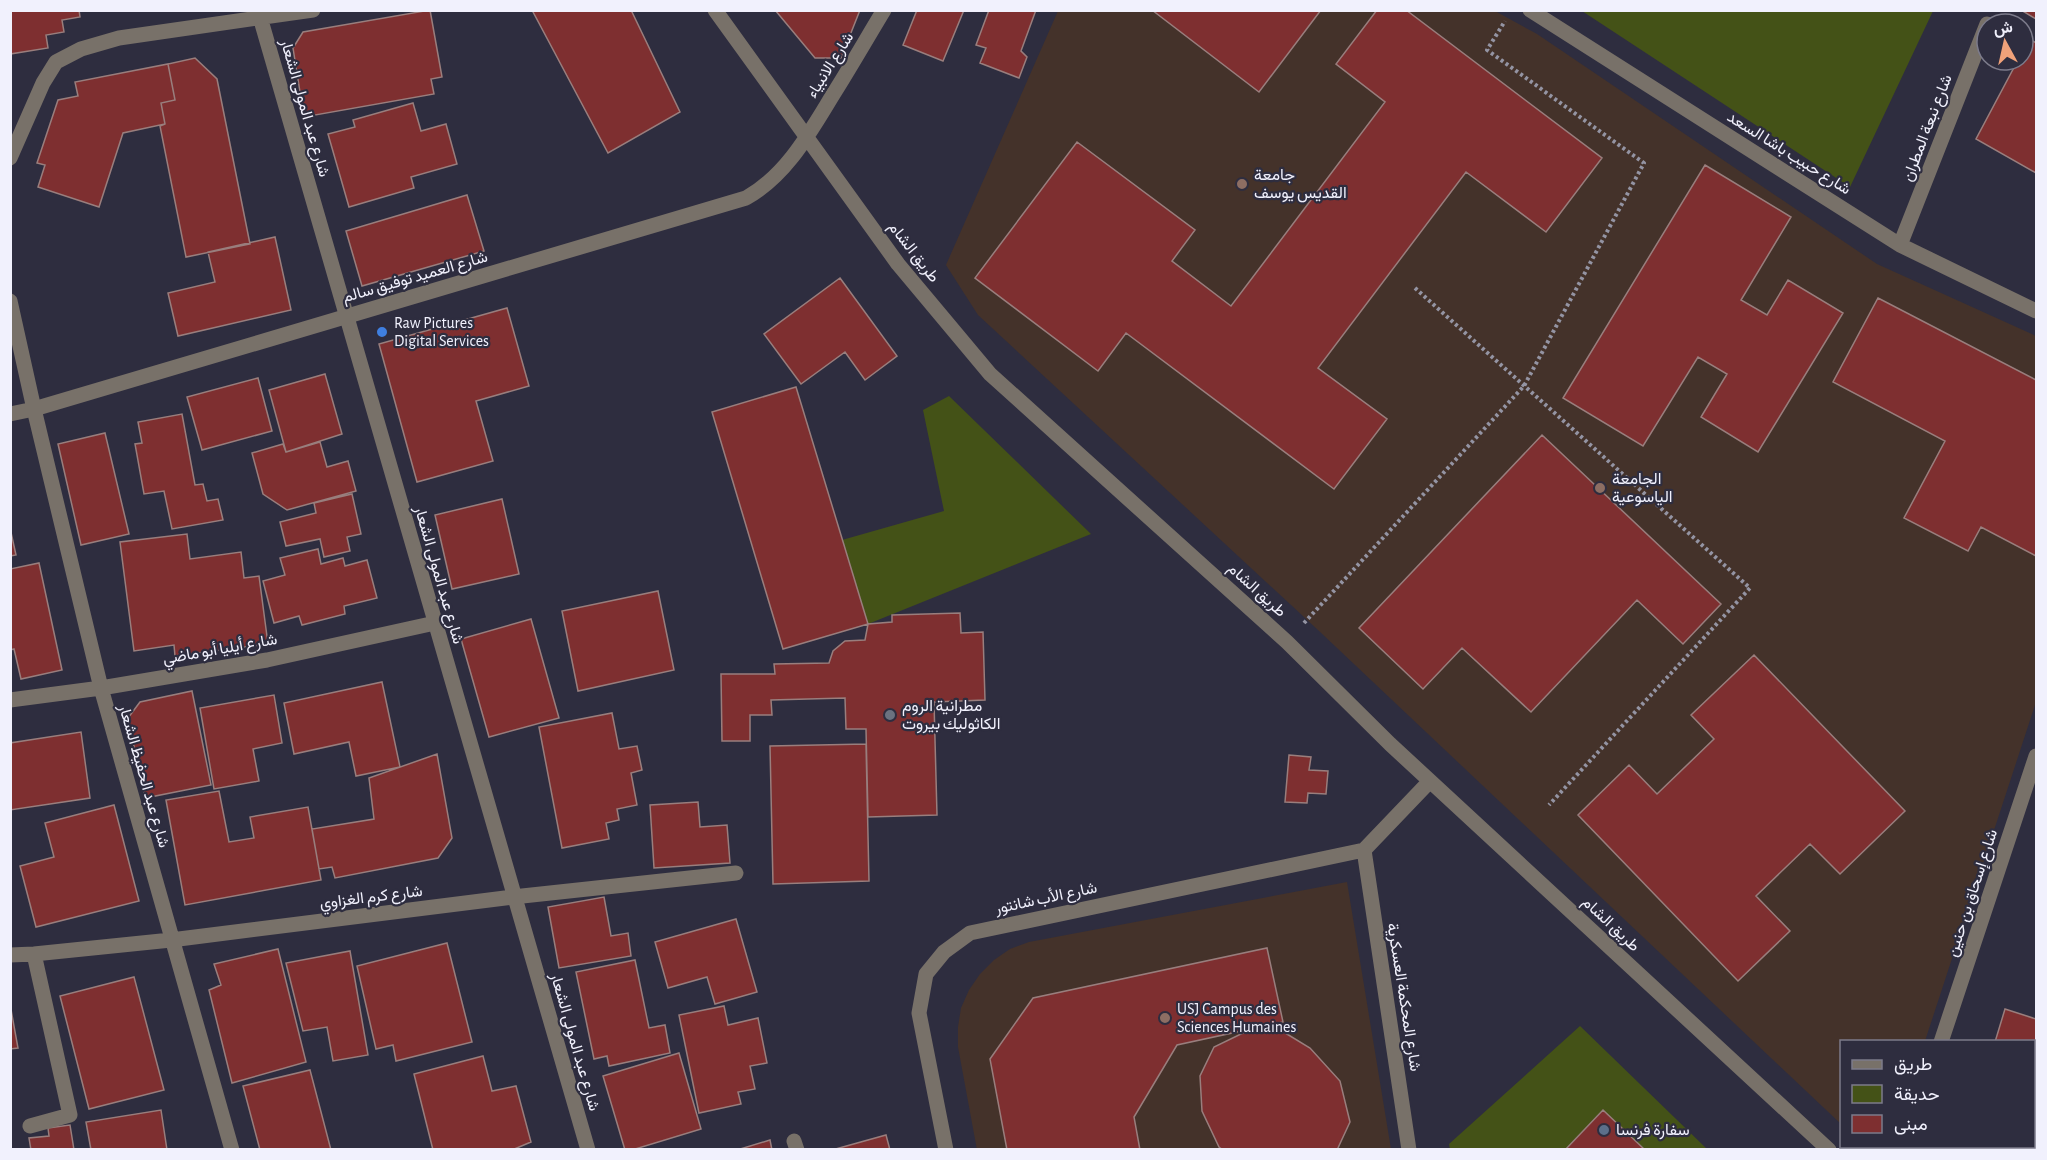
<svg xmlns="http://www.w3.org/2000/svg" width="2047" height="1160" font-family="'Alegreya Sans',Vazirmatn,sans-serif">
<rect width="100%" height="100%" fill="#2e2d3f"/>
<path fill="#44322a" d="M1058 11H1495L1537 34 1877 264 2036 336V702L1925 1041 1842 1042 1841 1124 1318 630 978 315 946 265Z
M1347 882 1391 1149 977 1150 958 1047V1027L961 1008 969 990 980 974 994 960 1010 949 1029 942Z"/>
<path fill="#445217" d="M1582 11H1933L1850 187Z
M949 396 1091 534 868 624 842 540 944 511 923 410Z
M1580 1026 1707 1149 1450 1150 1449 1144Z"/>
<path fill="#7e2f30" stroke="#997e7d" stroke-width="1.5" d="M10 10H79L80 17 62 20 64 32 46 35 48 48 10 54Z
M430 10 442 77 431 79 434 94 304 117 293 48 303 32Z
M532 10H631L680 112 608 153Z
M775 10H860L841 58H815Z
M917 10H964L943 61 903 45Z
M989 10H1036L1021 51 1027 57 1019 78 980 63 986 48 976 45Z
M1152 10H1321L1259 92Z
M1377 10H1406L1602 158 1546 232 1466 172 1318 368 1387 419 1334 489 1126 333 1098 371 975 278 1077 142 1195 230 1172 261 1231 306 1385 102 1336 64Z
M2021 10H2036V19Z
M2030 39 2036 43V173L1976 139 2018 60H2023V51Z
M195 58 217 79 250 244 186 257 160 126 165 124 161 103 175 100 168 64Z
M168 64 175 100 161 103 165 124 123 133 99 207 38 187 45 165 37 163 58 100 78 96 75 82Z
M413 103 421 131 446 124 457 164 411 177 414 188 349 207 328 134 355 127 353 120Z
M1705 165 1791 217 1741 300 1767 315 1788 280 1843 313 1758 452 1701 417 1727 374 1698 357 1643 446 1563 398Z
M467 195 484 251 362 286 346 231Z
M275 237 291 310 178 336 168 293 215 282 208 252Z
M840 278 897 356 865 380 845 352 801 384 764 334Z
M1878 298 2036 380V556L1981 527 1968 551 1904 518 1945 441 1833 382Z
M507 308 529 386 476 401 493 461 417 482 379 344Z
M325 374 342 434 286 452 269 390Z
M258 378 272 431 202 450 187 397Z
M796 387 868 624 783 649 712 412Z
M182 414 195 485 203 484 207 501 218 499 223 520 172 529 164 491 144 494 135 444 142 443 138 422Z
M105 433 129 534 81 545 58 444Z
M1542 435 1721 604 1683 644 1637 600 1531 712 1462 648 1423 689 1359 628Z
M320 442 327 467 348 461 356 491 287 510 263 494 252 453 283 444 286 452Z
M352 494 361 534 347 537 350 551 324 557 320 539 286 546 280 522 316 513 314 503Z
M502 499 519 574 452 589 435 515Z
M10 528 16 555 10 556Z
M187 534 190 559 241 552 244 578 259 576 268 644 175 656 174 645 134 651 120 542Z
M318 549 321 564 343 558 345 566 367 560 377 598 344 606 345 614 302 625 299 616 274 623 263 581 285 575 280 558Z
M39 563 62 670 21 679 14 649 10 650V569Z
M658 591 674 670 578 691 562 611Z
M960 613 961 633 983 632 985 700 934 702 937 815 868 817 866 729H846L845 698 771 700 772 715H750V741H722L721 674H775L774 664 829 663 833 651 845 641 865 640 868 624 892 622V615Z
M531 619 559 718 489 737 461 639Z
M1754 655 1905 811 1840 874 1810 844 1756 896 1790 931 1738 981 1578 815 1629 765 1657 794 1714 739 1691 715Z
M382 682 400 767 356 776 349 742 294 754 284 703Z
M192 691 211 785 145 798 128 718 140 702Z
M274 695 282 743 253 749 259 781 214 789 200 708Z
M612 713 619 749 637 746 642 770 631 773 637 805 617 809 619 820 606 823 609 839 562 848 539 727Z
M81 732 90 798 10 810V743Z
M866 744 869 881 773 884 770 746Z
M437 754 452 838 438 858 335 878 332 867 319 869 312 829 374 819 369 778Z
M1289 755 1311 757 1309 770 1328 771 1326 794 1308 793 1307 803 1285 802Z
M219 791 229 842 254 838 250 817 308 807 321 880 185 905 166 800Z
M698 802 700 827 727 825 730 863 654 868 650 805Z
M114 805 139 901 36 927 20 866 54 857 45 823Z
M604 897 611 936 628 933 631 956 559 968 548 907Z
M736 919 757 992 715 1004 707 977 668 988 655 942Z
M447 943 472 1042 396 1061 393 1045 376 1049 357 966Z
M1267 948 1283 1022 1177 1045 1134 1117 1140 1150H1007L990 1059 1033 998Z
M278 949 306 1062 232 1083 209 990 221 985 214 964Z
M350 951 368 1055 333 1061 327 1027 303 1031 286 963Z
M635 960 649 1028 665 1025 670 1053 609 1066 607 1056 594 1059 576 972Z
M134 977 164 1090 89 1109 60 996Z
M10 1004 18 1048 10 1049Z
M724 1006 728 1025 758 1018 767 1063 750 1066 755 1089 738 1092 741 1104 699 1113 679 1015Z
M2005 1009 2036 1019V1106L2035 1112 2034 1042H1995Z
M1282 1031 1310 1048 1340 1081 1350 1122 1337 1150H1223L1219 1147 1202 1111 1200 1076 1214 1047 1245 1032Z
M679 1053 701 1129 632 1150H625L603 1076Z
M483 1056 492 1091 516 1086 531 1142 512 1150H433L414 1074Z
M310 1070 331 1150H260L243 1086Z
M161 1110 167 1150H91L86 1122Z
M1603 1110 1645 1150H1565Z
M70 1125 74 1150H31L29 1138 49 1136 48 1128Z
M886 1135 890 1150H832Z
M770 1140 772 1150H737Z"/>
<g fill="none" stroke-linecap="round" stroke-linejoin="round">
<path stroke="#9494a3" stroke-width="4" stroke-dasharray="3 3" stroke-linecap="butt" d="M1415 288 1750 588 1549 805
M1304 623 1524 386 1644 163 1487 50 1505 21"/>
<path stroke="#787169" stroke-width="15" d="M258 10 588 1150
M715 10 898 264 990 374 1287 642 1390 744 1829 1150
M1530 10 1900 245 2036 311
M10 158 43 83 56 62 81 49 119 38 313 10
M1900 245 1987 24
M10 301 34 409 101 688 232 1150
M10 414 34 409 746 198C787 175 810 132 834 93 851 66 867 38 884 10
M10 700 101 688 267 660 435 623
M1364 850 1409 1150
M1364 850 1430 781
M10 955 34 954 171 940 513 897 736 873
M1941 1042 2036 756
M30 1126 70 1115 34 954
M794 1141 797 1150
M946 1150 919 1013 926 974 944 952 970 933 1364 850
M1905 1150 1906 1146"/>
</g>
<g fill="#8d6e63" stroke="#2e2d3f" stroke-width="2">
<circle cx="1242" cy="184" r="6"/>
<circle cx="1600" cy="488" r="6"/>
<circle cx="1165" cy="1018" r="6"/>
</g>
<circle fill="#3f7fe0" stroke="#2e2d3f" stroke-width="2" cx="382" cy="332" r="6"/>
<circle fill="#6b7280" stroke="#2e2d3f" stroke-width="2" cx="890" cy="715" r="6"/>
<circle fill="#5c6f8a" stroke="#2e2d3f" stroke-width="2" cx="1604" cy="1130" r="6"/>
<g text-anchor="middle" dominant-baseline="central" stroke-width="4.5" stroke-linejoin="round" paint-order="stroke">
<g font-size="16" fill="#f1f1fd" stroke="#2e2d3f">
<text transform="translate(830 65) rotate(-58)">شارع الانبياء</text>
<text transform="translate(305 108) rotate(74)">شارع عبد المولى الشعار</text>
<text transform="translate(1927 128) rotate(-69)">شارع نبعة المطران</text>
<text transform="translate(1789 153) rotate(32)">شارع حبيب باشا السعد</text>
<text transform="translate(914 252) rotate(52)">طريق الشام</text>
<text transform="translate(415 277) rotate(-16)">شارع العميد توفيق سالم</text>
<text transform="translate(439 575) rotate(74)">شارع عبد المولى الشعار</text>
<text transform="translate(1257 590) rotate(42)">طريق الشام</text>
<text transform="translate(220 649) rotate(-10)">شارع أيليا أبو ماضي</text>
<text transform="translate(144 776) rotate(74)">شارع عبد الحفيظ الشعار</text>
<text transform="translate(1972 893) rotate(-72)">شارع إسحاق بن حنين</text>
<text transform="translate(371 897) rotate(-7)">شارع كرم الغزاوي</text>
<text transform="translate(1046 898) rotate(-12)">شارع الأب شانتور</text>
<text transform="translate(1611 924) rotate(43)">طريق الشام</text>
<text transform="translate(1404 997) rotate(81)">شارع المحكمة العسكرية</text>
<text transform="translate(575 1042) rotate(74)">شارع عبد المولى الشعار</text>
</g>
<g font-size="16" fill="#f1f1fd" stroke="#2e2d3f" text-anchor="start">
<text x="1254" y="175">جامعة<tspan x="1254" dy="18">القديس يوسف</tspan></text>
<text x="394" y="323">Raw Pictures<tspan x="394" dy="18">Digital Services</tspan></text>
<text x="1612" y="479">الجامعة<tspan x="1612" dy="18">الياسوعية</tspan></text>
<text x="902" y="706">مطرانية الروم<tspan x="902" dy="18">الكاثوليك بيروت</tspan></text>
<text x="1177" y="1009">USJ Campus des<tspan x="1177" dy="18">Sciences Humaines</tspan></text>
<text x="1616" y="1130">سفارة فرنسا</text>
</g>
</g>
<rect width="2047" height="1160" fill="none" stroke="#f1f1fd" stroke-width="24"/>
<rect x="1840" y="1040" width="195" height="108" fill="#2e2d3f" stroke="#7c7b8b" stroke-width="1.5"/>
<rect x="1852" y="1060" width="30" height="9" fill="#787169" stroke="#7c7b8b" stroke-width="1.5"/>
<text x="1894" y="1070" font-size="18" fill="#f1f1fd">طريق</text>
<rect x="1852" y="1085" width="30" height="18" fill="#445217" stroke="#7c7b8b" stroke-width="1.5"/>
<text x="1894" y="1100" font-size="18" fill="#f1f1fd">حديقة</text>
<rect x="1852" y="1115" width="30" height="18" fill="#7e2f30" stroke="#7c7b8b" stroke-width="1.5"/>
<text x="1894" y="1130" font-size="18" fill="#f1f1fd">مبنى</text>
<g transform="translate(2005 42) rotate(352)"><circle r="28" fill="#2e2d3f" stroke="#7c7b8b" stroke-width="1.5"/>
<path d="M0-4.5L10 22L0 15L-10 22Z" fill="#f0a27a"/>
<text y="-9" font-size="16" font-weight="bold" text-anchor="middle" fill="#f1f1fd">ش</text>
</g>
</svg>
